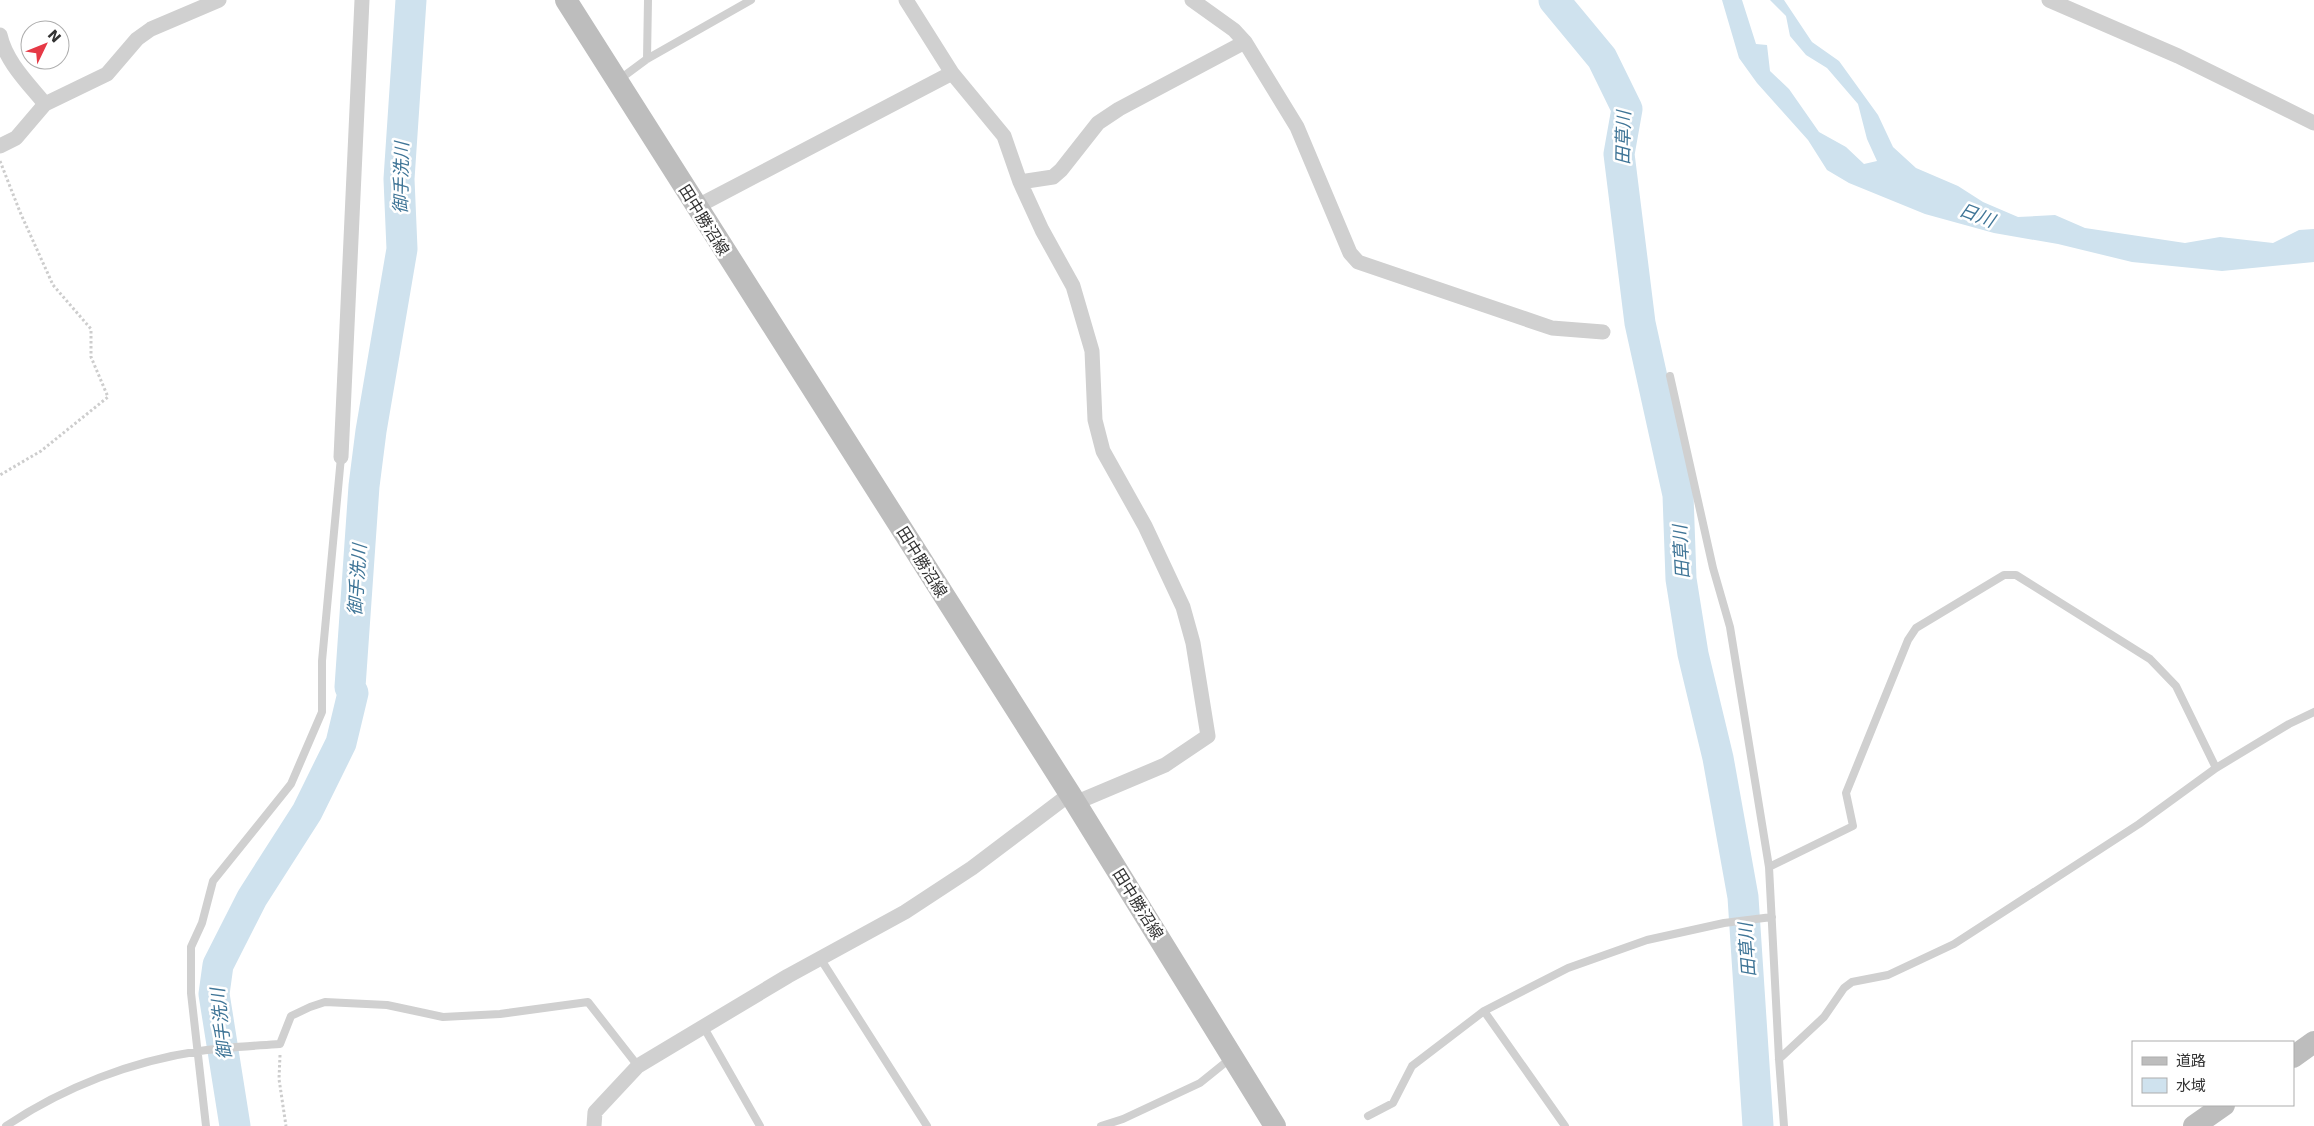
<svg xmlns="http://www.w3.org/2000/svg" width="2314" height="1126" font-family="'DejaVu Sans','Noto Sans JP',sans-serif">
<rect width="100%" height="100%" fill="#fff"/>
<path fill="#cfe2ee" d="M1722 0H1742L1756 44 1767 45 1770 71 1789 89 1819 132 1846 147 1864 164 1877 161 1867 139 1858 104 1827 68 1806 55 1790 36 1786 16 1770 0H1784L1812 42 1839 61 1878 115 1893 147 1916 168 1958 186 1983 202 2018 217 2055 215 2085 228 2185 243 2220 237 2273 243 2299 230 2314 229V262L2222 271 2132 262 2058 244 1994 233 1925 214 1849 183 1827 170 1808 140 1757 83 1739 58Z"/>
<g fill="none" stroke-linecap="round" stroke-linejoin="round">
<path stroke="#cfe2ee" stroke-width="31" d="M1554 0 1602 58 1627 109 1619 154 1640 323 1678 495 1681 579 1693 654 1718 758 1743 897 1758 1126
M235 1126 214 994 218 965 252 898 307 812 341 743 353 693 350 687 364 486 371 431 402 249 399 179 411 0"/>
<path stroke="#cdcdcd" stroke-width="3" stroke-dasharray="2.5 2.5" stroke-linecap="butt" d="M0 161 20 212 53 285 91 329V357L108 397 41 451 0 475
M280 1055 279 1079 286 1126"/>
<path stroke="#d0d0d0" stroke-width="8" d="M647 59 648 0
M620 79 647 59 751 0
M1670 376 1713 568 1730 627 1769 867 1779 1059 1784 1126
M1769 867 1853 826 1846 793 1908 640 1916 628 2004 575H2016L2150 659 2176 686 2216 768
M820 958 927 1126
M1484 1011 1565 1126
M703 1026 760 1126
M1779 1059 1824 1017 1844 988 1852 982 1888 975 1954 944 2139 824 2216 768 2289 724 2314 712
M1368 1116 1393 1103 1412 1066 1484 1011 1568 968 1647 940 1724 923 1772 917
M6 1126C64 1087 132 1061 200 1051 226 1047 253 1046 280 1044L291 1016 310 1007 325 1002 387 1005 443 1017 500 1014 588 1002 638 1066
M206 1126 191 993V947L202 923 213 881 291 784 322 712V661L341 457
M1101 1126 1123 1119 1200 1083 1231 1058"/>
<path stroke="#d0d0d0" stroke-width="15" d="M906 0 952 73 1004 136 1020 182 1042 230 1073 286 1092 351 1095 420 1103 451 1145 526 1183 607 1193 643 1208 736 1165 765 1075 803
M1192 0 1234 30 1245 42 1297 127 1350 253 1358 262 1552 328 1603 332
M2049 0 2178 56 2314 123
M0 35C6 62 28 83 45 104
M0 146 16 138 45 104 107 74 137 39 151 29 219 0
M1020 182 1053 177 1061 170 1098 123 1119 109 1245 42
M696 207 952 73
M341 457 362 0
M594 1126 595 1112 638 1066 788 976 905 912 972 868 1070 794"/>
<path stroke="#bdbdbd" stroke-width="22" d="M566 0 1070 794 1275 1126
M2293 1057 2314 1042
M2194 1126 2224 1105"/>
</g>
<g text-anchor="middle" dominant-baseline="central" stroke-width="5" stroke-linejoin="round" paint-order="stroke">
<g font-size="16" fill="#333" stroke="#fff">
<text transform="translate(704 220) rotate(58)">田中勝沼線</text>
<text transform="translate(922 562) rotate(58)">田中勝沼線</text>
<text transform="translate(1138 904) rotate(58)">田中勝沼線</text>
</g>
<g font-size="18" font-style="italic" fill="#3f7597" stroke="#fff">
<text transform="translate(1623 138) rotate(-89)">田草川</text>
<text transform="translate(401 178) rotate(-89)">御手洗川</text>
<text transform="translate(1977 215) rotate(21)">日川</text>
<text transform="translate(1681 552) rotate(-93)">田草川</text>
<text transform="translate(357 580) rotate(-86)">御手洗川</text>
<text transform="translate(1747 950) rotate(-94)">田草川</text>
<text transform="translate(221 1024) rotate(-96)">御手洗川</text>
</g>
</g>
<rect x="2132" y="1041" width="162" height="65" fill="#ffffff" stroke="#adadad"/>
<rect x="2142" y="1057" width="25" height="8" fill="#bdbdbd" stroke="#adadad"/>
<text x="2176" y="1066" font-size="15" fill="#333333">道路</text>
<rect x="2142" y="1078" width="25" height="15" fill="#cfe2ee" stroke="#adadad"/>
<text x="2176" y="1091" font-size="15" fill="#333333">水域</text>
<g transform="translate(45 45) rotate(47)"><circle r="24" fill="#ffffff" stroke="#adadad"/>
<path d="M0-4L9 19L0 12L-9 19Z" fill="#e63946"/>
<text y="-8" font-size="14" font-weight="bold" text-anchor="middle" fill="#333333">N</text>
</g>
</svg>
